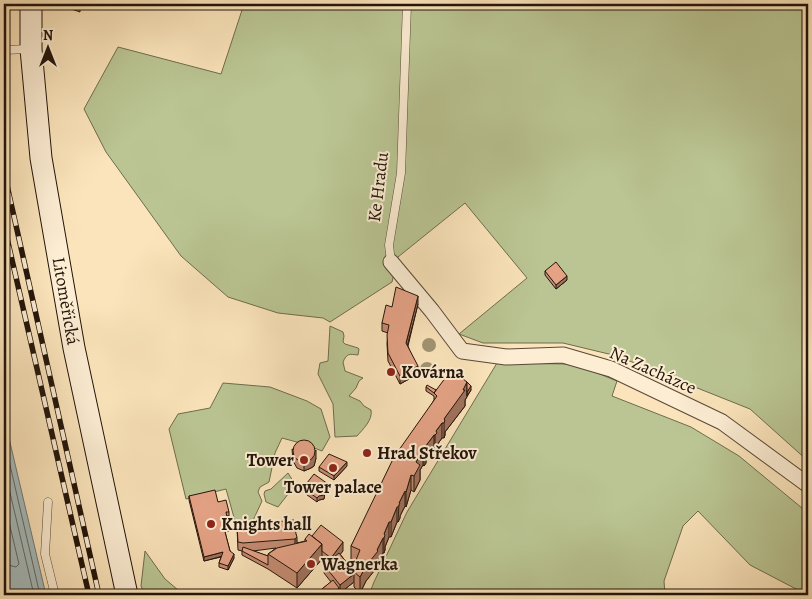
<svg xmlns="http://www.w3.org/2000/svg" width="812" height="599" font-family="Alegreya,serif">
<rect width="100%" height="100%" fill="#fbe4bb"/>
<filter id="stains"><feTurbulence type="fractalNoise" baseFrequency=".004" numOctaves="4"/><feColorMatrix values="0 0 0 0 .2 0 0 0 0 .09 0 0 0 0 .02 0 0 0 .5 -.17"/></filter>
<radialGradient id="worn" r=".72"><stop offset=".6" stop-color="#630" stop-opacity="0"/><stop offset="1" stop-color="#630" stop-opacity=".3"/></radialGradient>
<path fill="#bac593" stroke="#6e6c4e" d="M244 4H808V461L750 409 617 356 563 343H483L459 334 527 278 465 203 398 257 392 282 330 322 323 318 278 313 228 297 181 256 106 152 84 109 118 47 221 74Z
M330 326 343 332 344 336 343 342 345 344 358 348 359 349 358 355C349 354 347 353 343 362L345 371 363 378 359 381 356 388 349 396 360 401 364 406 371 410C373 420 363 429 357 436L335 437 333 404 318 374 320 363 328 361Z
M497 363 568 364 585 368 617 381 612 396 691 427 739 456 808 513V593L798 590 750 565 698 511 683 526 664 581 665 595H369L374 582 407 512Z
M223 383 270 387 307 401 321 409 330 437 322 451 304 444 282 438 275 453 269 482 260 487 258 492 262 501 250 527 237 528 226 489 186 499 169 429 178 414 210 408Z
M288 473 293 481 292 489 278 507 266 502 264 494 265 491 271 489Z
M145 551 165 579 184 595H145L141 586Z"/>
<path fill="#a5bbbc" stroke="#717875" d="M4 417 46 595H9L4 573Z"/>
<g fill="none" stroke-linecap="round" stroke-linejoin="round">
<path stroke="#646863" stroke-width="1" d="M4 439 40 595
M4 467 34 595
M4 501 19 564 16 567 4 564"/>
<g stroke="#584836" stroke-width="9">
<path id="service" d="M4 50 29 49
M391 262 389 245 401 173 407 4
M48 502 45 554 55 595"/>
</g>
<g stroke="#584836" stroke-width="17">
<path id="minor" d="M391 262 432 311 462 351 506 357 563 355 611 369 722 422 808 485"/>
</g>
<g stroke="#22140a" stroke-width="23">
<path id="secondary" d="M31 4V49L41 158 74 348 127 595"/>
</g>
<use href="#service" stroke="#fcedd3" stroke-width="8"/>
<use href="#minor" stroke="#fcedd3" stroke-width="15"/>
<use href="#secondary" stroke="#fcedd3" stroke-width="21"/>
<g stroke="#22140a" stroke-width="5.5">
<path id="rail" d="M4 172 99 595
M4 225 89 595"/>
</g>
<use href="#rail" stroke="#fcedd3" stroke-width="4" stroke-dasharray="11" stroke-linecap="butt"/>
</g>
<g fill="#a19474">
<circle cx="429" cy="345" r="7"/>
<circle cx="427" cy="369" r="7"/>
</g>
<path fill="#c58c73" stroke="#22140a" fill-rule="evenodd" d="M66 4H80V12L66 7Z
M545 271 567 280 556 289 545 275Z
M418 304 408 346 418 374 400 384 388 361 387 344 388 333 382 331V323L392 307Z
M449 380 467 382 471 390 465 400V406L445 432V435L444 438H442L437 445V448L435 450H434L426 460V463L424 466 423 465 420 470V480L414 492 411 490 406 507 405 506 400 516V518L398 522H397L391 537H389L385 547V550L384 553H383L378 563V566L366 581 360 593 354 587V582L340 593 339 591V593L336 595H323L322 593V589L331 582 324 573V565L327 563 322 559 297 588 268 569 242 555V551L238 550 237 527 296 534 297 543 305 541V539L312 536 343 551 340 554 354 572 356 568V563L351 561V546L434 400V396L426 391V387L436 390ZM276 548 268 554V556L253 551Z
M292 449 316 458 314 466 311 468 304 471 297 468 293 461Z
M347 466 334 480 319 471V467Z
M303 488H328L325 492 324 499 319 500 317 502 303 492Z
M189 496 218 502 229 512V516H227L229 531 225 532 230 551 234 558 228 570 219 567V563L221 557 204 561 189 500Z"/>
<path fill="#a0725e" stroke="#22140a" d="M567 276V280L556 289V285Z
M418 296V304L406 351V343Z
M418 366V374L400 384V376Z
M467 382V397L465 400V406L445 432V435L444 438V419Z
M471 386V390L467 396V392Z
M442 423V438L437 445V448L435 450V435L436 431Z
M434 435V450L426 460V463L424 466V451L425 447Z
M316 450V458L314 466 311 468 304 471V462Z
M423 450V465L420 470V480L414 492V476L416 462Z
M347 462V466L334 480V476Z
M411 475V490L406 507V492Z
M328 484V488L325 492 324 499 319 500 317 502V498Z
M405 491V506L400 516V518L398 522 399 503Z
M397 507V522L391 537V522Z
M389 522V537L385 547V550L384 553V534Z
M229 527V531L224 532V528Z
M297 537V545L295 547V539Z
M383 538V553L378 563V566L366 581 360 593V577L366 566 377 550Z
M343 542V551L331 566V558Z
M322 544V559L297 588V573Z
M223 552V556L204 561V557Z
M234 554V558L228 570V566Z
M354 574V582L340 593V585Z
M339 588V593L336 595H331Z"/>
<path fill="#e5a386" stroke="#22140a" d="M68 4H80V8Z
M556 262 567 276 556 285 545 271Z
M396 287 418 296 406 343 418 366 400 376 388 353 387 335 389 325 382 323 386 305 392 307Z
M454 372 467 382 463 390H465L444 419 445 420 444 423H442L436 431 437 433 435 435H434L425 447 426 448 424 451 423 450 416 462 420 465 414 476 411 475 406 492 405 491 399 503H400L398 507H397L391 522H389L384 534 385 535 384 538H383L377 550 378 551 366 566 360 577 354 572 359 561 356 560 360 550 351 546 394 457 437 396 434 393 446 377 449 380Z
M467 382 471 386 467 392Z
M427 385 436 390 434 393 426 387Z
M293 451a11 11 0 1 1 22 0a11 11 0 1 1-22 0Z
M329 454 347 462 334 476 319 467Z
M314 474 328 484 324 490 325 492 324 495 319 496 317 498 303 488Z
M215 490 218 502 226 500 229 512H226L229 527 224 528 230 551 234 554 228 566 219 563 223 552 204 557 189 496Z
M294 520 296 534 297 537 295 539 243 543 238 542 237 527 238 526Z
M321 525 343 542 331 558 322 551V544L312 536Z
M309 534 322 544 297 573 268 554 277 548 307 541 305 539Z
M243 547 268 556V565L242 551Z
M339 553 354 572V574L340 585 324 565Z
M333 580 339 588 331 595H326L322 589Z"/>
<g fill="#8f2418" stroke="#fcedd3" stroke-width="2">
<circle cx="391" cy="372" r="5"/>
<circle cx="367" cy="453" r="5"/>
<circle cx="304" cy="460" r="5"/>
<circle cx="333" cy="468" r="5"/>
<circle cx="211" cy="524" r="5"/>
<circle cx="311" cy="564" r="5"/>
</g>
<g text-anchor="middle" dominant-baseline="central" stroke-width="4" stroke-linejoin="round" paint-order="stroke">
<g font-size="18" fill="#22140a" stroke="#fcedd3">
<text transform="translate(378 187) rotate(-83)">Ke Hradu</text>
<text transform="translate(66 301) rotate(80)">Litoměřická</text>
<text transform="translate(653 370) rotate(24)">Na Zacházce</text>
</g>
<g font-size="18" font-weight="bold" fill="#22140a" stroke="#fcedd3" text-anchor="start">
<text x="401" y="372">Kovárna</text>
<text x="377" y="453">Hrad Střekov</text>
<text x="294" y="460" text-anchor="end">Tower</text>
<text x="333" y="487" text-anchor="middle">Tower palace</text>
<text x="221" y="524">Knights hall</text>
<text x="321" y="564">Wagnerka</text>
</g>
</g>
<rect width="812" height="599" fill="none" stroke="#fbe4bb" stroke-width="20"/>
<rect x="5" y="5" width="802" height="589" fill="none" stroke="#22140a" stroke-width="2.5"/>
<rect x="10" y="10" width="792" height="579" fill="none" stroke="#22140a"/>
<g transform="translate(48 48)" stroke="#fcedd3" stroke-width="4" paint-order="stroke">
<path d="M0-4L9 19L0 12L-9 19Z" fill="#22140a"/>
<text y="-8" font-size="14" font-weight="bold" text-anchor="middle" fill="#22140a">N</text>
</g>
<rect width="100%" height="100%" filter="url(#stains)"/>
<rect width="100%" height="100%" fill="url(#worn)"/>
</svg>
